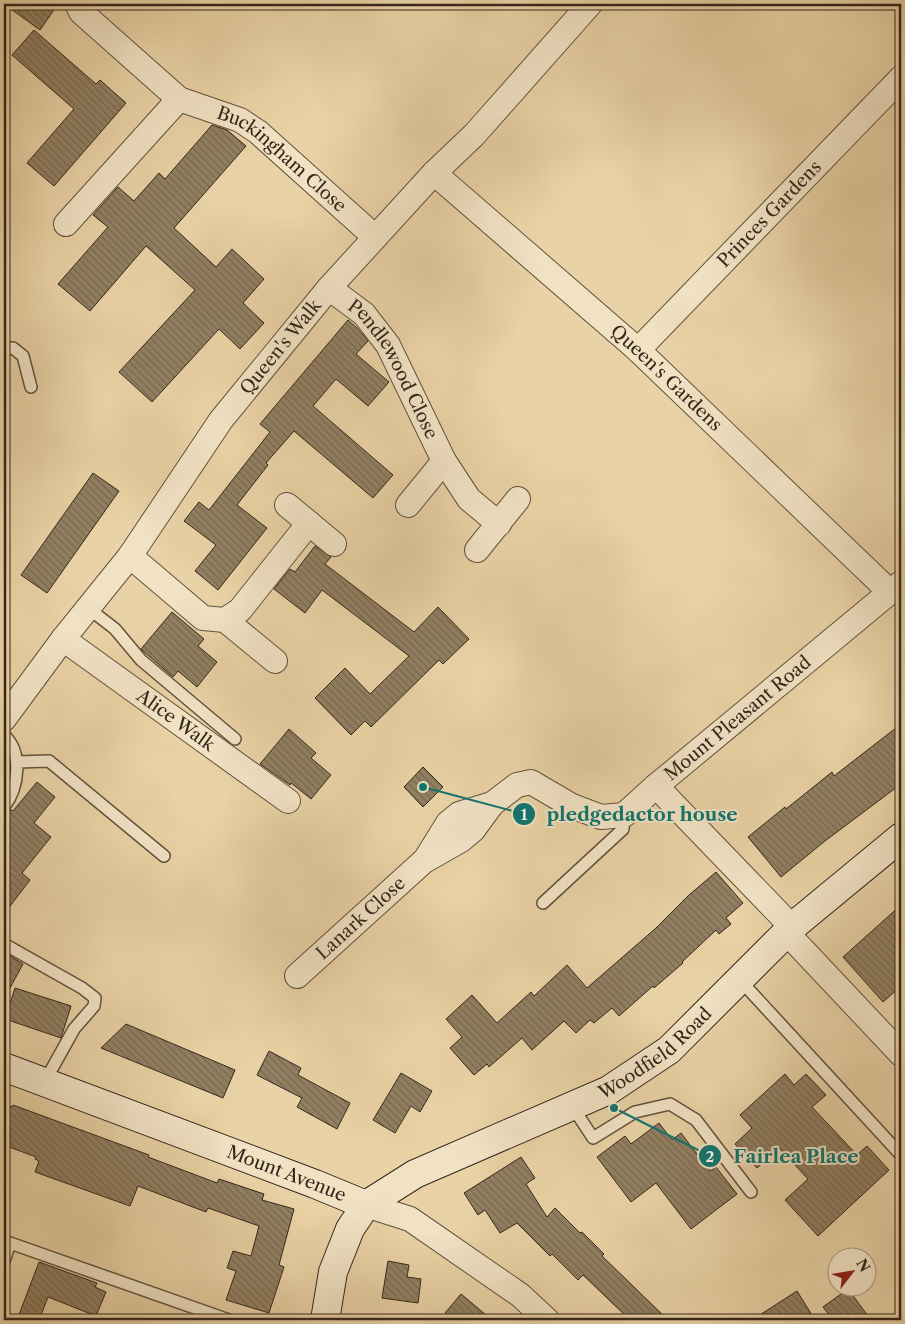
<svg xmlns="http://www.w3.org/2000/svg" width="905" height="1324" font-family="'Libre Caslon Text',serif">
<defs>
<pattern id="building-back-hatch" width="6" height="6" patternUnits="userSpaceOnUse" patternTransform="scale(1.25)"><rect width="6" height="6" fill="#928063"/><path d="M-1 5l2 2M0 0l6 6M5-1l2 2" fill="none" stroke="#786951"/></pattern>
</defs>
<rect width="100%" height="100%" fill="#e9d2a5"/>
<filter id="stains"><feTurbulence type="fractalNoise" baseFrequency=".004" numOctaves="4"/><feColorMatrix values="0 0 0 0 .2 0 0 0 0 .09 0 0 0 0 .02 0 0 0 .5 -.17"/></filter>
<radialGradient id="worn" r=".72"><stop offset=".6" stop-color="#630" stop-opacity="0"/><stop offset="1" stop-color="#630" stop-opacity=".3"/></radialGradient>
<path fill="url(#building-back-hatch)" stroke="#34271c" d="M4 4H58L40 30Z
M34 30 96 84 100 80 126 103 54 186 27 163 74 109 12 55Z
M212 125 227 130 246 146 174 228 216 267 232 249 264 279 243 303 264 323 240 349 219 329 152 402 119 372 195 290 146 246 90 311 58 284 108 227 93 215 118 187 134 201 159 173 165 179Z
M348 320 357 328 368 341 356 354 389 382 368 406 336 379 313 406 393 475 373 498 294 431 266 463 268 465 237 505 267 528 218 590 195 571 216 545 184 521 199 502 209 510 270 432 260 424Z
M93 473 119 491 47 593 21 575Z
M315 546 331 557 325 564 414 632 438 607 469 639 443 664 439 660 371 727 365 721 351 735 315 698 345 668 370 694 409 656 322 590 305 613 274 589 290 569 295 572Z
M172 612 204 639 198 646 217 662 197 687 178 671 173 677 141 649Z
M901 724V784L825 841 781 877 748 837 785 807 786 809 832 772 834 776Z
M289 729 316 753 311 758 331 775 311 799 291 783 290 785 260 764Z
M423 767 443 787 423 807 404 787Z
M37 782 55 797 34 823 51 837 22 873 30 880 4 914V814L8 813 11 810 13 811Z
M716 872 743 903 726 918 731 924 719 934 716 930 682 962 683 963 654 988 653 986 619 1016 612 1008 594 1023 590 1020 576 1033 564 1021 532 1050 522 1038 489 1067 487 1064 474 1075 450 1048 462 1037 446 1019 472 995 497 1023 531 992 534 996 567 965 587 988 656 928 689 895Z
M901 905V986L883 1002 843 957Z
M4 952 23 964 4 999Z
M15 988 71 1006 61 1038 5 1019Z
M126 1024 235 1070 223 1098 101 1048Z
M269 1051 301 1068 298 1075 350 1103 337 1129 297 1107 302 1098 257 1075Z
M401 1073 432 1091 420 1112 411 1106 395 1133 373 1120Z
M785 1074 794 1085 806 1074 826 1095 812 1107 857 1155 867 1146 889 1170 818 1236 785 1200 808 1179 779 1148 757 1168 735 1144 752 1128 740 1115Z
M4 1104 12 1107 13 1105 149 1155 148 1157 217 1183 219 1179 264 1194 262 1200 294 1209 279 1265 284 1267 269 1313 226 1300 236 1271 227 1268 233 1251 251 1256 259 1226 208 1208 206 1212 138 1186 130 1206 35 1172 39 1161 35 1159 36 1157 4 1145Z
M659 1123 672 1140 681 1133 710 1171 716 1167 737 1194 691 1229 656 1183 631 1202 597 1157 625 1136 631 1144Z
M521 1157 535 1178 526 1184 547 1217 555 1208 580 1233 582 1232 604 1254 602 1256 668 1320H630L583 1275 578 1280 552 1254 550 1256 517 1223 500 1233 485 1210 478 1215 464 1193Z
M388 1261 409 1265 407 1277 421 1279 418 1303 382 1298Z
M39 1262 97 1283 95 1287 106 1292 96 1316 48 1297 39 1320H17Z
M848 1289 871 1320H833L823 1307Z
M797 1291 815 1320H752Z
M461 1294 492 1320H454L445 1313Z"/>
<g fill="none" stroke-linecap="round" stroke-linejoin="round">
<g stroke="#61523e" stroke-width="14">
<path id="lane" d="M4 349 13 348 23 356 31 387
M88 608 115 629 141 660 235 739
M4 735C23 753 19 787 4 807
M17 762 49 761 164 856
M543 903 623 829 624 815
M4 944 82 988 95 998 94 1006 74 1029 44 1083
M739 979 901 1155
M572 1106 593 1138 635 1112 670 1104 696 1120 751 1192
M4 1261 10 1243 229 1320"/>
</g>
<g stroke="#61523e" stroke-width="26">
<g id="street">
<path id="s1" d="M77 4 81 12 179 99 240 120 258 132 375 237"/>
<path id="s2" d="M434 173 638 350 890 592"/>
<path d="M66 224 179 99"/>
<path id="s3" d="M329 288 364 314 388 345 444 461 469 499 499 524"/>
<path id="s4" d="M638 350 901 78"/>
<path d="M287 505 334 544"/>
<path d="M408 505 444 461"/>
<path d="M477 550 518 499"/>
<path d="M130 556 203 618 225 620 240 610 309 523"/>
<path d="M225 620 275 661"/>
<path id="s5" d="M63 639 288 801"/>
<path id="s6" d="M4 719 63 639 130 556 221 420 329 288 434 173 474 135 590 4"/>
<path d="M426 860 461 840 473 830 492 804"/>
<path id="s7" d="M792 927 656 786 901 583"/>
<path d="M786 932 901 1054"/>
<path id="s8" d="M297 976 425 860 448 823 459 814 492 804 517 785 531 782 572 806 601 817 624 815 656 786"/>
<path d="M366 1205 410 1219 520 1295 547 1320"/>
</g>
</g>
<g stroke="#34271c" stroke-width="30">
<g id="secondary">
<path id="s9" d="M4 1067 315 1184 366 1205"/>
<path id="s10" d="M325 1320 333 1272 350 1229 366 1205 415 1174 609 1090 669 1050 792 927 901 837"/>
</g>
</g>
<use href="#lane" stroke="#f1e2c4" stroke-width="11"/>
<use href="#street" stroke="#f1e2c4" stroke-width="24"/>
<use href="#secondary" stroke="#f1e2c4" stroke-width="28"/>
</g>
<g text-anchor="middle" dominant-baseline="central" stroke-width="4" stroke-linejoin="round" paint-order="stroke">
<g font-size="18" fill="#34271c" stroke="#f1e2c4">
<text stroke="none"><textPath href="#s1" startOffset="261">Buckingham Close</textPath></text>
<text stroke="none"><textPath href="#s4" startOffset="189">Princes Gardens</textPath></text>
<text stroke="none"><textPath href="#s6" startOffset="464">Queen's Walk</textPath></text>
<text stroke="none"><textPath href="#s3" startOffset="106">Pendlewood Close</textPath></text>
<text stroke="none"><textPath href="#s2" startOffset="310">Queen's Gardens</textPath></text>
<text stroke="none"><textPath href="#s7" startOffset="302">Mount Pleasant Road</textPath></text>
<text stroke="none"><textPath href="#s5" startOffset="139">Alice Walk</textPath></text>
<text stroke="none"><textPath href="#s8" startOffset="86">Lanark Close</textPath></text>
<text stroke="none"><textPath href="#s10" startOffset="452">Woodfield Road</textPath></text>
<text stroke="none"><textPath href="#s9" startOffset="302">Mount Avenue</textPath></text>
</g>
</g>
<path fill="none" stroke="#0f766e" stroke-width="2" d="M423 787L524 814M614 1108L710 1156"/>
<g fill="#0f766e" stroke="#f1e2c4" stroke-width="2">
<circle cx="423" cy="787" r="5"/>
<circle cx="614" cy="1108" r="5"/>
<circle cx="524" cy="814" r="12"/>
<circle cx="710" cy="1156" r="12"/>
</g>
<g font-size="15" text-anchor="middle" font-weight="bold" fill="#fff">
<text x="524" y="820">1</text>
<text x="710" y="1162">2</text>
</g>
<g font-size="19" text-anchor="middle" font-weight="bold" fill="#0f766e" stroke="#f1e2c4" stroke-width="4" stroke-linejoin="round" paint-order="stroke">
<text x="642" y="821">pledgedactor house</text>
<text x="796" y="1163">Fairlea Place</text>
</g>
<rect width="905" height="1324" fill="none" stroke="#e9d2a5" stroke-width="20"/>
<rect x="5" y="5" width="895" height="1314" fill="none" stroke="#34271c" stroke-width="2.5"/>
<rect x="10" y="10" width="885" height="1304" fill="none" stroke="#34271c"/>
<g transform="translate(852 1272) rotate(59)"><circle r="24" fill="#f1e2c4" stroke="#a59781"/>
<path d="M0-4L9 19L0 12L-9 19Z" fill="#8f2418"/>
<text y="-8" font-size="14" font-weight="bold" text-anchor="middle" fill="#34271c">N</text>
</g>
<rect width="100%" height="100%" filter="url(#stains)"/>
<rect width="100%" height="100%" fill="url(#worn)"/>
</svg>
